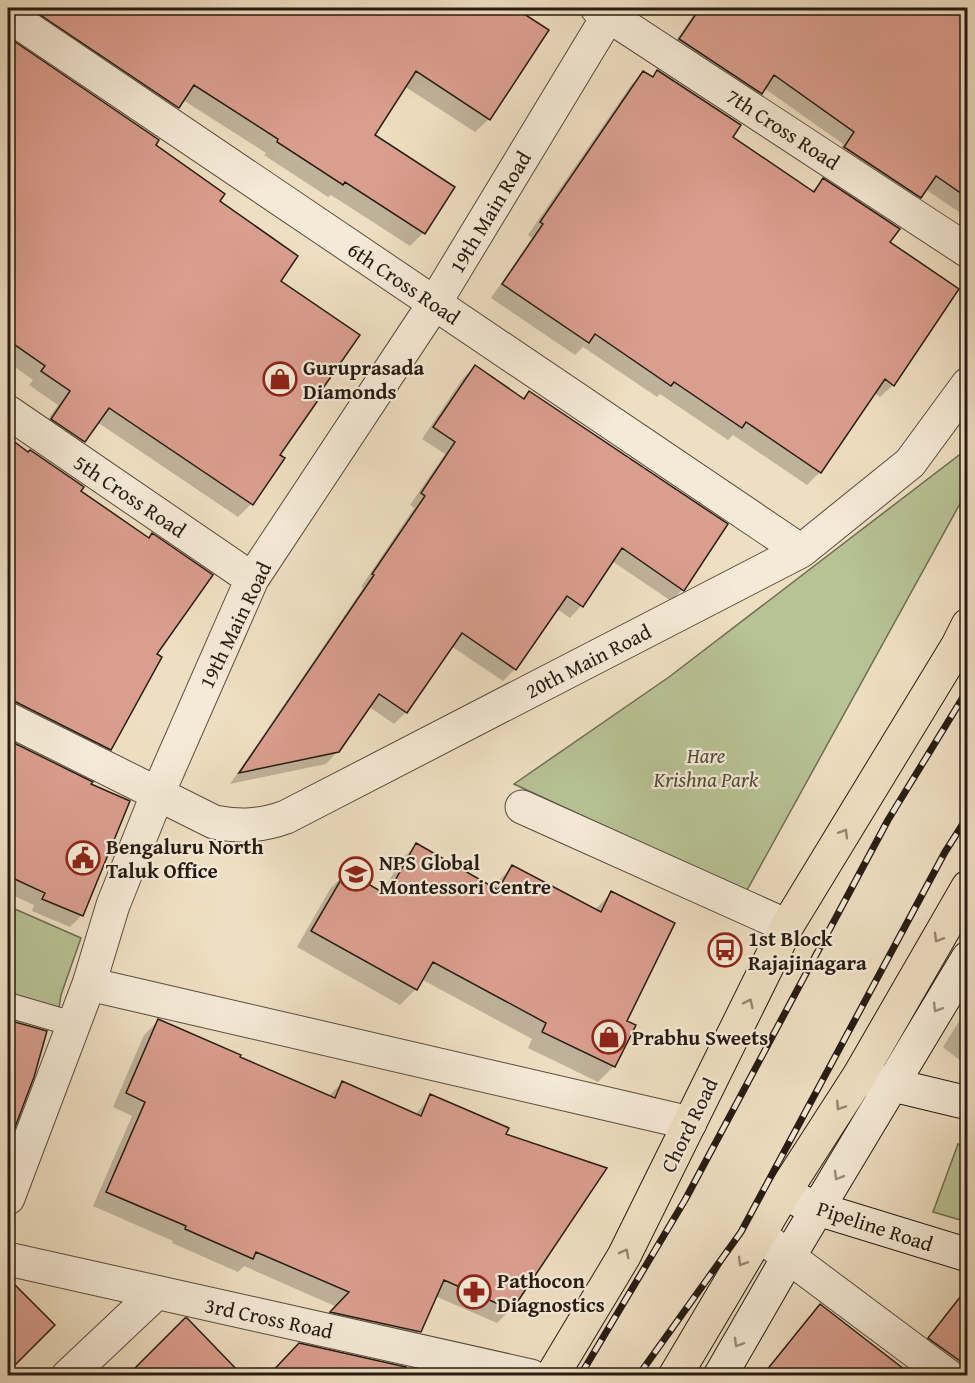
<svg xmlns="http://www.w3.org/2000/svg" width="975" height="1383" font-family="'Gentium Book Plus',serif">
<rect width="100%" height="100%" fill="#efdfc2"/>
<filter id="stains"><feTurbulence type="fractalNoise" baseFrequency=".00333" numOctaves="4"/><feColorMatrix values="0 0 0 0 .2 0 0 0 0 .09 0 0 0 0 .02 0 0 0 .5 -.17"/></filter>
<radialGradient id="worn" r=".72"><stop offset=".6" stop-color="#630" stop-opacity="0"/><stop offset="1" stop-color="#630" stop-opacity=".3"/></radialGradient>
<path fill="#b7c295" stroke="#6e6e54" stroke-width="1.5" d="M967 449V491L746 892 514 784 669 677Z
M8 906 81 938 61 995 59 1008 8 993Z
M958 1144 967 1147V1222L933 1212Z"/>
<path fill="#0003" d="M8 8H513L547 30 489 119 475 132 404 86 373 135 423 233 410 246 331 195 328 197 264 155 266 153 183 100 165 121Z
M698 8H968V218L925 189 908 209 833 160 843 144 764 88 749 104 668 52Z
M8 39 157 140 154 145 218 201 279 281 278 456 251 504 238 517 97 422 84 441 71 455 39 433 58 405 29 385 33 380 8 362Z
M658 72 730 137 811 192 823 180 888 243 893 385 880 397 874 393 820 472 807 485 733 435 728 440 660 394 657 397 583 347 575 355 491 298 532 238 528 235 631 85 643 73 651 78Z
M475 367 522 399 529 392 682 590 671 601 612 561 581 606 570 618 557 609 515 669 503 681 451 646 406 712 394 724 368 706 338 751 326 764 230 784 363 588 361 587 414 508 410 505 445 454 422 439 463 378Z
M8 439 79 491 154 655 110 749 98 760 8 715Z
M8 741 91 783 82 915 70 927 32 911 34 905 8 893Z
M416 845 493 889 497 882 513 866 594 911 611 893 625 1022 634 1025 614 1066 598 1082 528 1048 532 1039 421 979 416 989 400 1005 297 947 330 889 346 873 382 894 400 861Z
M968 1007V1067L943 1047Z
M8 1021 45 1032 9 1117H8Z
M158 1021 328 1097 342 1083 415 1115 431 1096 504 1135 511 1309 497 1323 435 1296 420 1331 406 1345 318 1326 337 1307 244 1266 238 1272 172 1243 173 1241 93 1206 132 1116 113 1107 144 1035Z
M17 1289 53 1325 8 1370V1299Z
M964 1294 968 1376H950L918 1350 952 1306Z
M820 1306 904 1371 913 1376H762Z
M300 1345 409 1369 428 1376H270Z"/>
<path fill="#da9e8e" stroke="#261b12" stroke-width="1.5" d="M30 8H515L549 30 490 120 416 71 375 135 455 187 425 234 345 182 343 185 277 142 278 139 194 85 179 108Z
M700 8H968V198L936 176 921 198 844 147 854 132 774 75 762 94 679 39Z
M8 37 159 140 156 145 225 194 220 201 298 256 281 281 360 335 321 391 323 393 280 455 285 458 253 505 109 408 85 442 51 419 70 391 41 371 45 366 8 340Z
M657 70 741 125 733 137 814 192 823 178 900 229 890 242 959 289 894 386 885 379 821 473 746 422 742 428 674 382 671 386 595 334 589 343 502 284 543 224 540 222 643 71 653 77Z
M475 365 524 399 529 391 728 524 684 591 622 548 583 607 567 596 516 670 462 633 407 713 379 694 339 752 239 773 374 575 372 574 425 496 421 493 455 442 433 427Z
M8 437 28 452 30 450 84 487 81 491 149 538 152 533 213 575 157 654 162 657 111 750 16 702 8 700Z
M8 740 93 782 91 784 130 801 83 916 42 899 45 893 8 876Z
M416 843 498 890 512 865 601 912 611 891 675 923 627 1021 636 1025 615 1067 542 1032 546 1023 433 962 417 990 311 931 346 871 387 895Z
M158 1019 241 1055 240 1057 335 1098 342 1081 421 1116 430 1094 509 1128 506 1134 607 1168 512 1310 444 1280 421 1332 330 1312 349 1292 256 1252 253 1259 185 1229 186 1226 106 1192 145 1102 126 1093Z
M8 1020 47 1031 34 1077 14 1130 8 1129Z
M8 1278 55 1325 8 1372Z
M968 1287V1376H966L965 1368 960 1361 928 1338Z
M820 1304 904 1369 905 1368 916 1376H762Z
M185 1318H187L243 1376H127Z
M299 1343 406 1367 402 1376H268Z"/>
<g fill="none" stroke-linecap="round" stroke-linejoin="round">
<g stroke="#584c3e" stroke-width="26">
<path id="lane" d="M8 1005 73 1024"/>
</g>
<g stroke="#584c3e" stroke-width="35">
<path id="street" d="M597 8 968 251
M8 15 801 551
M8 412 252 579
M8 719 214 822C240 827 261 826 286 817L801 551 910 463 968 384
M522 807 787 926
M89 984 690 1123
M8 1198 89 984 113 905 158 793 252 579 434 304 613 8
M758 1234 948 1376
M8 1259 531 1376
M68 1376 156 1293"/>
</g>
<g stroke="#261b12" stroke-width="35">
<path id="secondary" d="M872 1080 968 1103
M798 1200 818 1209 968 1255
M720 1376 788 1258 968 958"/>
</g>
<g stroke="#261b12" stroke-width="35">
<path id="primary" d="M552 1376 624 1256 787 926 958 645 968 625
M675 1376 783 1194 859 1076 968 887"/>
</g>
<use href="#lane" stroke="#f5ead7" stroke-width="24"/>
<use href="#street" stroke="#f5ead7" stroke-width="33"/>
<use href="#secondary" stroke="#f5ead7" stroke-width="33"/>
<use href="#primary" stroke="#efdfc2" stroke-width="33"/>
<g stroke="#261b12" stroke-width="7">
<path id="rail" d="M580 1376 685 1200 888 820 968 689
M638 1376 741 1232 945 852 968 816"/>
</g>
<use href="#rail" stroke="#f5ead7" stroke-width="4.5" stroke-dasharray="14" stroke-linecap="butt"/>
</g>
<defs><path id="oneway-chevron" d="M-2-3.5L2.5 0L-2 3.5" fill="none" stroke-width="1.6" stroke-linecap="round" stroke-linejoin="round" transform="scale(1.5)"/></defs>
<g stroke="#958773">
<use href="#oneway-chevron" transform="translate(844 833) rotate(-59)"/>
<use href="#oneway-chevron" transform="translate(938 938) rotate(120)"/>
<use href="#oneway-chevron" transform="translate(749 1003) rotate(-64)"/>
<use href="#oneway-chevron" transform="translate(840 1106) rotate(123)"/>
<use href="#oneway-chevron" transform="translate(625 1253) rotate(-62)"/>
<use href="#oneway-chevron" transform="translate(742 1262) rotate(121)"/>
</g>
<g stroke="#988d7e">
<use href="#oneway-chevron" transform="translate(937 1008) rotate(121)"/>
<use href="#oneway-chevron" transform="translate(838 1176) rotate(120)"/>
<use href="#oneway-chevron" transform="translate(738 1343) rotate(120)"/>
</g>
<defs>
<g id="shop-ring" transform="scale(1.725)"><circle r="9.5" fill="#f5ead7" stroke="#8f2418" stroke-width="1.5"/><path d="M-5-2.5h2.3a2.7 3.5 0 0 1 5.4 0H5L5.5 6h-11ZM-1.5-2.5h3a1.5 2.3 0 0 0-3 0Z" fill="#8f2418"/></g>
<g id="civic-ring" transform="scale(1.725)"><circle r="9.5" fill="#f5ead7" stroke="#8f2418" stroke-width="1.5"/><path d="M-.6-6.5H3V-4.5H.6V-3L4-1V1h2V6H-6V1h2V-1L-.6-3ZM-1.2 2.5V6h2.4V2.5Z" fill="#8f2418"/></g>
<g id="school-ring" transform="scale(1.725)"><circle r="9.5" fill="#f5ead7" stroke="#8f2418" stroke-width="1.5"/><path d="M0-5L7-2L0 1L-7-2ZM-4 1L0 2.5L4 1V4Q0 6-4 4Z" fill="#8f2418"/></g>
<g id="bus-ring" transform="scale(1.725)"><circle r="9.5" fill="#f5ead7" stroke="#8f2418" stroke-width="1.5"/><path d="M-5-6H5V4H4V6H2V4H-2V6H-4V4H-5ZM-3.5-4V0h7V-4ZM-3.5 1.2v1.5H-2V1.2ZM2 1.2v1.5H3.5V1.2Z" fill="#8f2418"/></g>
<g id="pharmacy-ring" transform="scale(1.725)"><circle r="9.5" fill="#f5ead7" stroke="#8f2418" stroke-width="1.5"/><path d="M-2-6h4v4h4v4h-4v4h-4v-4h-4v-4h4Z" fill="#8f2418"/></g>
</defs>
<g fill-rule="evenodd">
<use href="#shop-ring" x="280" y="379"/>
<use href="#civic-ring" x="83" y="858"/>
<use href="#school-ring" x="356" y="874"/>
<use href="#bus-ring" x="725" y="950"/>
<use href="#shop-ring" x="609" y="1037"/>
<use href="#pharmacy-ring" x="474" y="1292"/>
</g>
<g text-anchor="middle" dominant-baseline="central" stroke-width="4.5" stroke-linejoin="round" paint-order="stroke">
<g font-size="21" fill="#261b12" stroke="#f5ead7">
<text transform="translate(783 129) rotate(33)">7th Cross Road</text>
<text transform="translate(490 212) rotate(-59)">19th Main Road</text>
<text transform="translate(404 283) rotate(34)">6th Cross Road</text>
<text transform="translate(130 496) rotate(34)">5th Cross Road</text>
<text transform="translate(235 625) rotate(-64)">19th Main Road</text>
<text transform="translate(588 661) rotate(-27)">20th Main Road</text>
<text transform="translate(689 1125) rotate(-64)">Chord Road</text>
<text transform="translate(875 1226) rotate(18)">Pipeline Road</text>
<text transform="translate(269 1318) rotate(12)">3rd Cross Road</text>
</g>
<g font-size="21" font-weight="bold" fill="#261b12" stroke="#f5ead7" text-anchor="start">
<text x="303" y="367">Guruprasada<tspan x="303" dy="24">Diamonds</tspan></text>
<text x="106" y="846">Bengaluru North<tspan x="106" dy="24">Taluk Office</tspan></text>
<text x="379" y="862">NPS Global<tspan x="379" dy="24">Montessori Centre</tspan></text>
<text x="748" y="938">1st Block<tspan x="748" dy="24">Rajajinagara</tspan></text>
<text x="632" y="1037">Prabhu Sweets</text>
<text x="497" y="1280">Pathocon<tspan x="497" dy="24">Diagnostics</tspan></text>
</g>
<g font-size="21" font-style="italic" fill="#524d39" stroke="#f5ead7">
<text x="706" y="755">Hare<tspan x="706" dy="24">Krishna Park</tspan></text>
</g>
</g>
<rect width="975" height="1383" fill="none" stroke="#efdfc2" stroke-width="30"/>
<rect x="9" y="9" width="957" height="1365" fill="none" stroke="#261b12" stroke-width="3"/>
<rect x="15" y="15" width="945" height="1353" fill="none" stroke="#261b12" stroke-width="1.5"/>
<rect width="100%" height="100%" filter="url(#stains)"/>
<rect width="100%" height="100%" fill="url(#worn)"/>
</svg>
